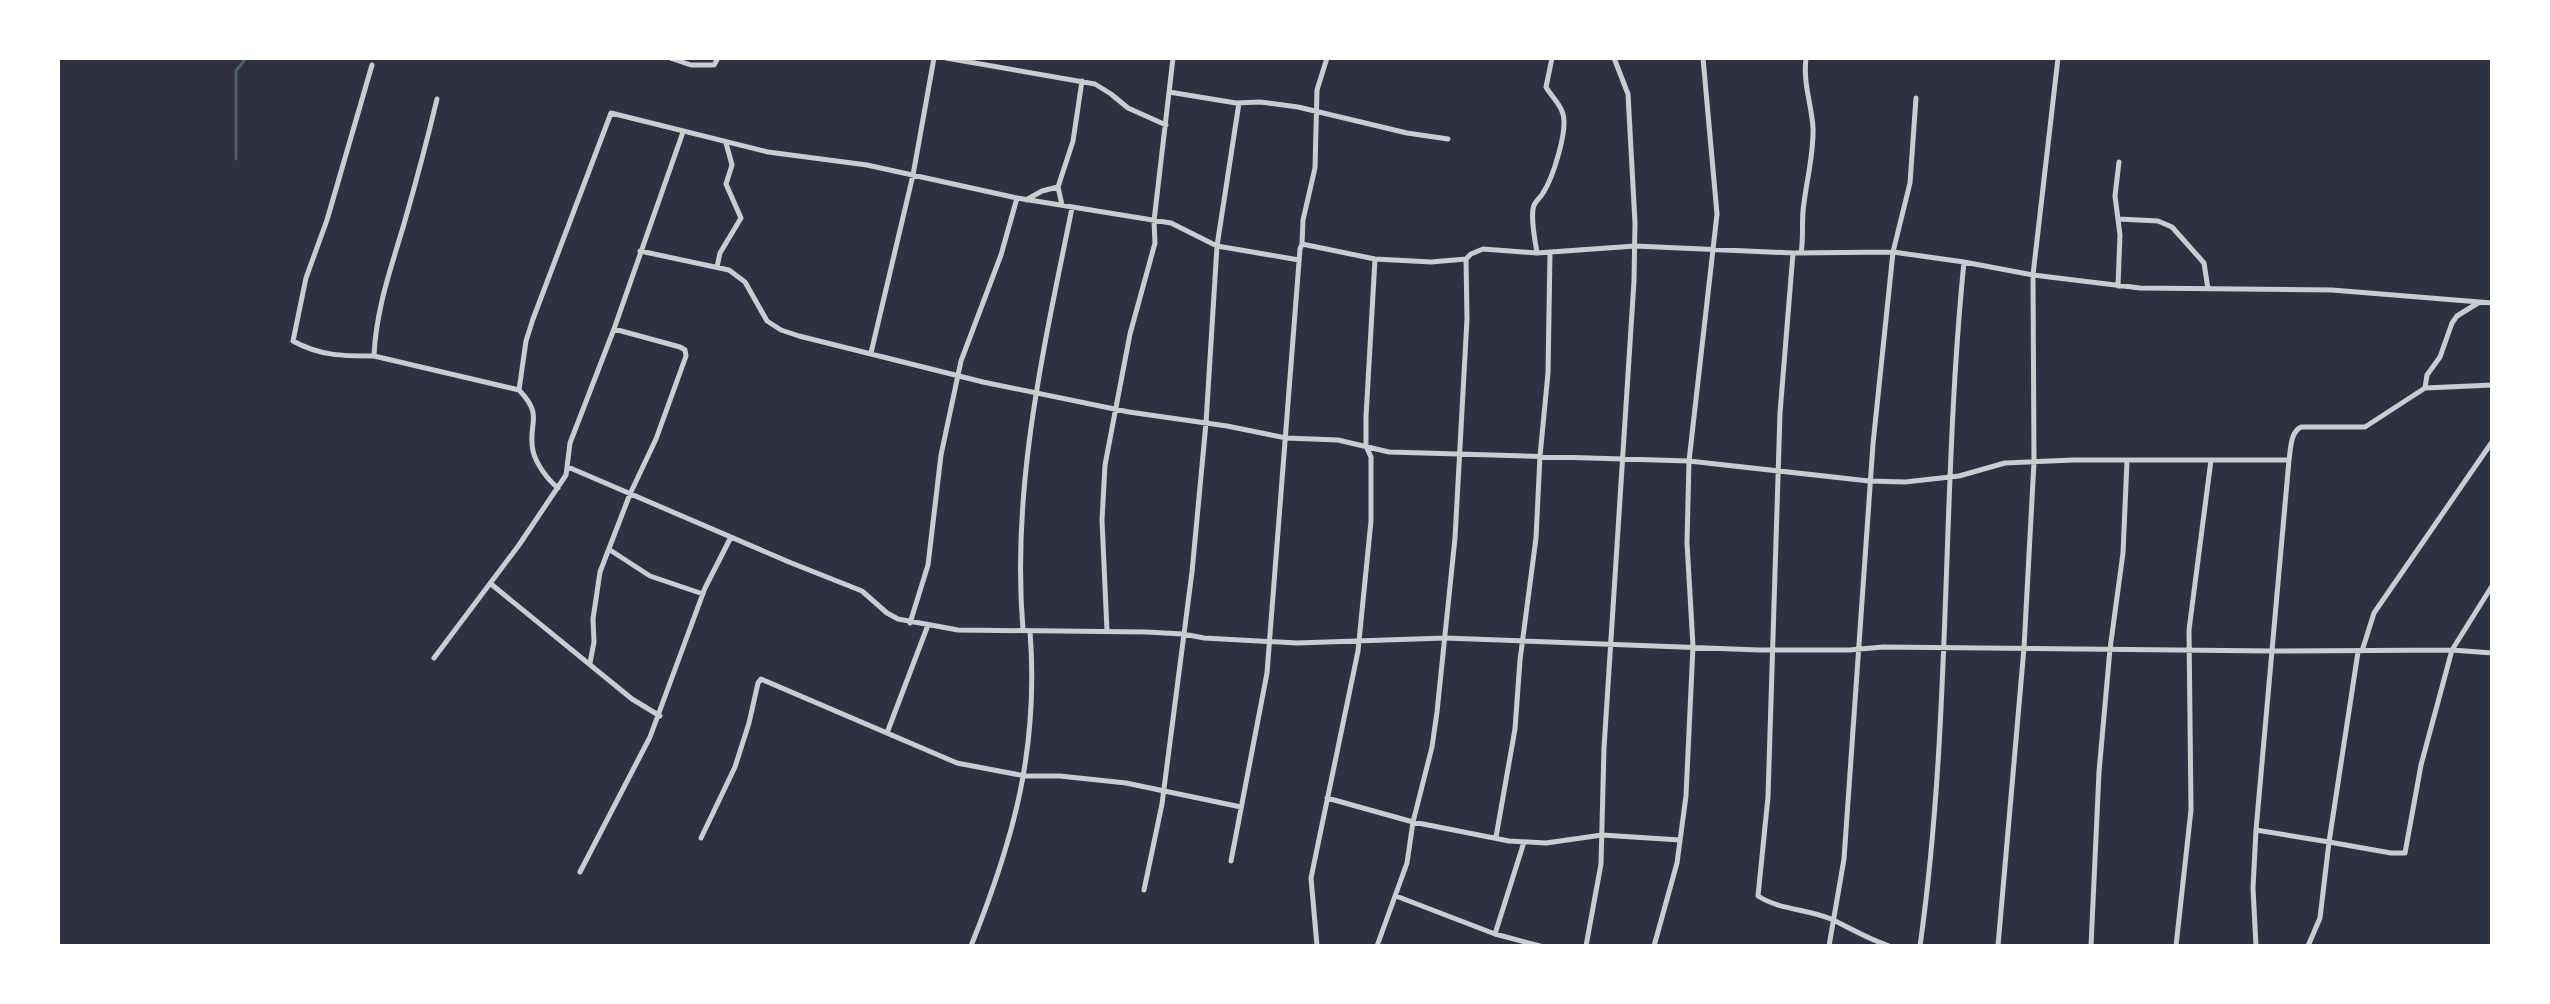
<svg xmlns="http://www.w3.org/2000/svg" width="2550" height="1004" font-family="Barlow,sans-serif">
<rect width="100%" height="100%" fill="#2d3142"/>
<g fill="none" stroke-linecap="round" stroke-linejoin="round">
<path stroke="#4f5d75" stroke-width="3" d="M236 159V71L246 58"/>
<path stroke="#caccd0" stroke-width="5" d="M670 58 691 65H714L718 58
M946 58 1095 84 1111 94 1128 108 1166 125
M372 65 327 220 306 278 293 341C320 356 343 356 374 356L519 390C545 417 527 423 533 451 536 464 548 480 558 488
M1169 92 1236 103 1260 102 1298 107 1407 133 1448 139
M1026 200 1042 191 1058 187
M1062 205 1058 187 1073 141 1082 81
M2119 219 2158 221 2172 227 2204 263 2208 289
M1302 244 1375 259 1431 262 1466 259 1471 254 1483 249 1537 253 1635 246 1793 253 1893 252 1964 262C1941 490 1952 720 1920 946
M640 251 729 270 745 282 767 321 781 330 799 336 983 382 1129 412 1227 426 1286 438 1338 440 1389 452 1689 461 1869 481 1905 482 1959 476 2005 463 2074 460H2289L2256 830 2253 888 2256 946
M1537 253C1535 239 1531 223 1533 209 1534 201 1540 199 1543 193 1553 178 1568 130 1563 114 1560 103 1551 96 1546 87L1552 58
M1793 253 1780 413 1768 797 1758 896C1780 910 1807 909 1831 919 1850 928 1868 939 1889 946
M1801 253C1804 236 1801 219 1804 203 1807 178 1814 153 1813 127 1811 102 1803 84 1806 58
M1964 262 2033 275 2140 288 2332 290 2492 303
M717 267 720 253 741 218 726 184 732 165 726 143
M2118 286 2120 235 2115 196 2119 162
M871 353 913 175 934 58
M374 356C376 309 391 268 404 224 416 182 427 141 437 99
M2425 388 2427 375 2440 357 2452 323 2457 316 2478 303
M519 390 526 341 533 319 611 113 768 152 867 165 1017 198 1171 223 1217 246 1299 260
M2289 460C2291 448 2290 433 2301 427H2365L2425 388 2492 385
M568 467 789 562 862 591 887 613 898 619 958 630 1146 632 1183 634 1204 638 1297 643 1445 638 1759 650H1849L1883 647 2272 651 2452 650 2492 653
M610 550 650 576 703 594
M491 584 632 699 660 716
M910 623 928 565 941 455 961 361 1001 255 1017 198
M1023 630C1011 487 1044 347 1072 208
M1107 631 1102 520 1105 465 1130 334 1155 243 1154 221 1173 58
M2362 651 2374 613 2492 442
M434 658 519 545 566 475 570 443 614 329 683 132
M590 663 594 642 593 619 600 572 630 494 656 439 686 356 685 350 680 347 614 329
M887 733 928 625
M1327 798 1413 822 1509 841 1546 843 1602 835 1680 840
M2256 830 2329 842 2358 652
M1496 837 1515 729 1520 660 1536 538 1540 456 1548 373 1550 253
M701 838 735 767 749 723 758 683 761 679 957 763 1025 776H1060L1126 783 1241 807
M1231 861 1267 673 1300 249 1302 244 1303 220 1315 168 1317 90 1327 58
M580 872 650 737 705 588 731 537
M1144 890 1162 804 1192 572 1206 423 1217 246 1239 103
M1396 896 1495 934 1540 946
M1495 934 1524 842
M971 946C1014 839 1039 748 1030 631
M1317 946 1311 878 1358 651 1371 521V457L1366 446V417L1375 259
M1377 946 1407 863 1413 822 1432 747 1437 712 1455 538 1467 319 1466 259
M1586 946 1601 864 1604 748 1634 281 1635 223 1628 94 1614 58
M1654 946 1677 863 1686 796 1693 646 1687 543 1689 461 1717 214 1703 58
M1829 946 1844 859 1873 444 1893 252 1910 183 1916 98
M1998 946 2024 648 2034 462 2033 275 2058 58
M2091 946 2099 772 2110 649 2123 553 2127 461
M2176 946 2191 810 2189 630 2211 460
M2308 946 2320 918 2329 842 2391 853H2405L2421 765 2452 650 2492 586"/>
</g>
<rect width="2550" height="1004" fill="none" stroke="#ffffff" stroke-width="120"/>
</svg>
